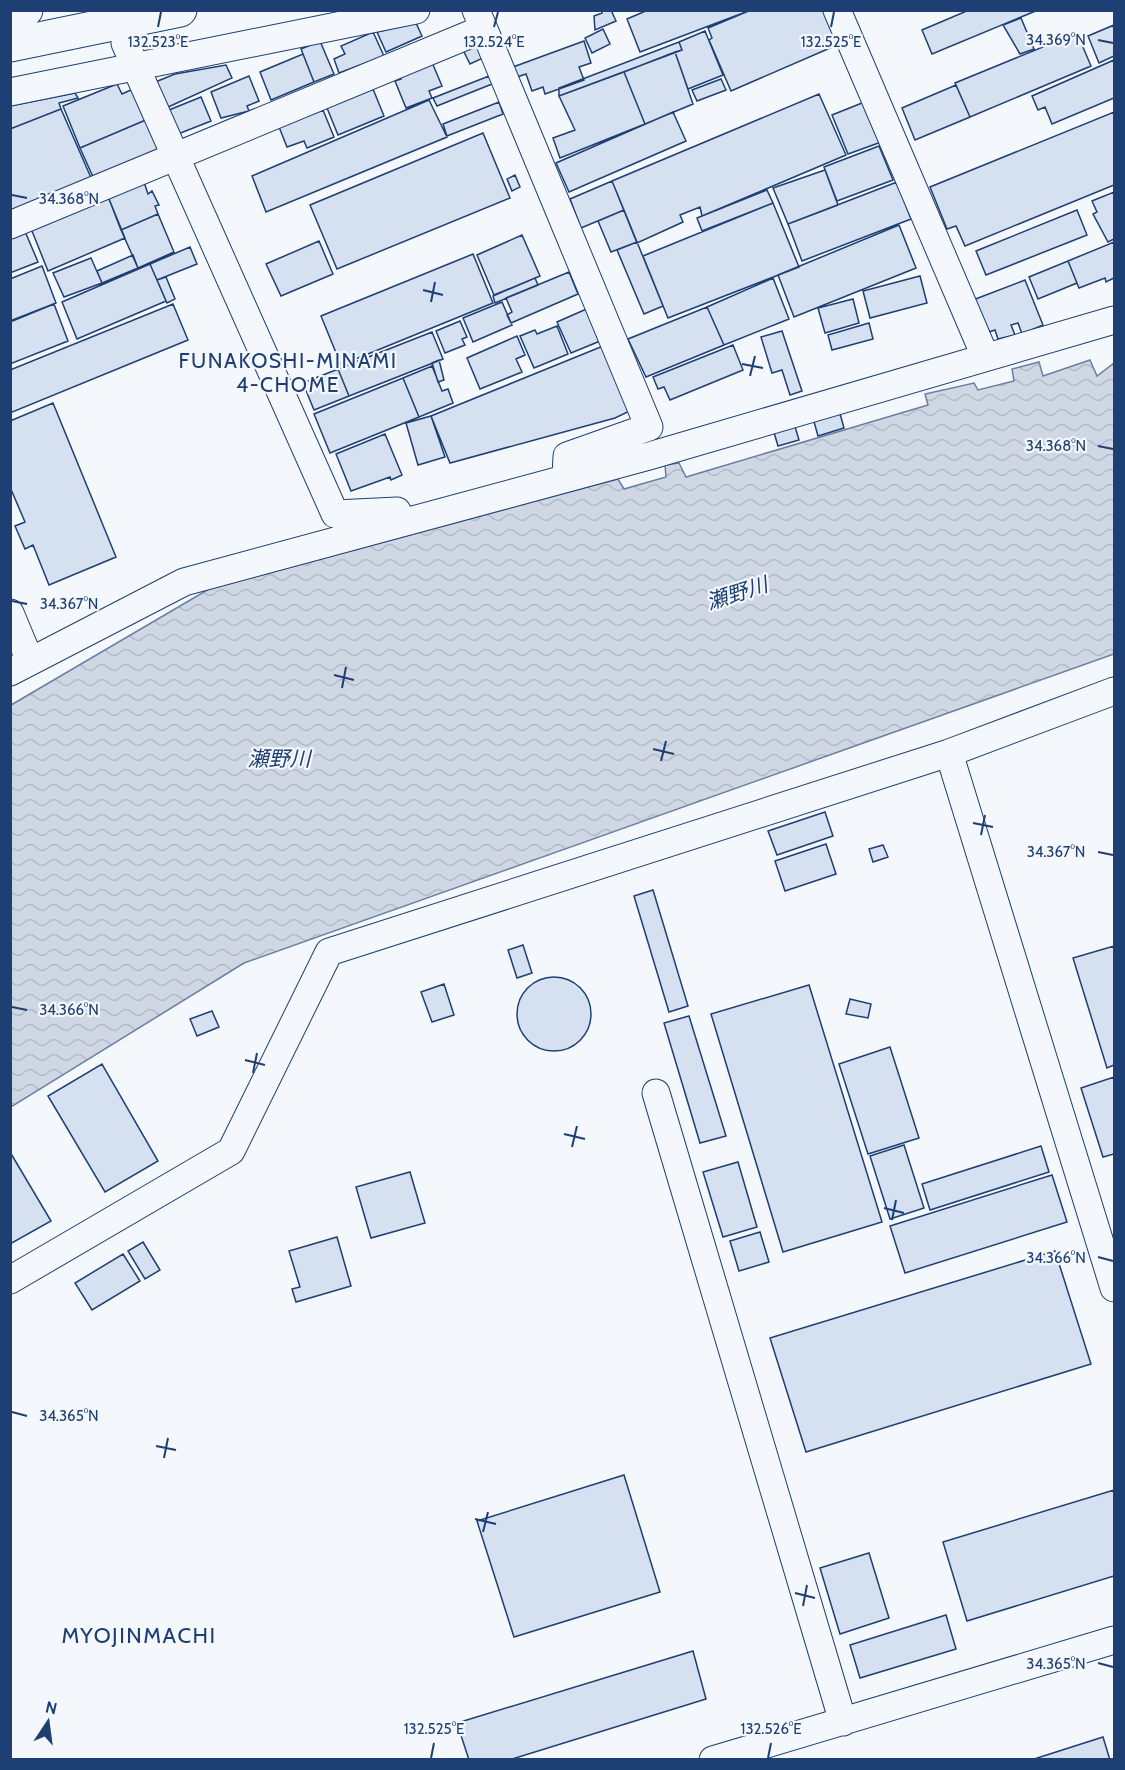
<svg xmlns="http://www.w3.org/2000/svg" width="1125" height="1770" font-family="Cabin,'Noto Sans JP',sans-serif">
<defs>
<pattern id="water-waves" width="16" height="10" patternUnits="userSpaceOnUse" patternTransform="scale(1.5)"><rect width="16" height="10" fill="#cfd7e4"/><path d="M0 5q4-4 8 0t8 0" fill="none" stroke="#b1bac7"/></pattern>
</defs>
<rect width="100%" height="100%" fill="#f4f7fb"/>
<path fill="url(#water-waves)" stroke="#687fa3" stroke-width="1.5" d="M1090 360 1097 376 1114 363V654L244 963 11 1107V705L209 589 618 479 624 489 666 477 665 465 679 463 686 477 928 405 925 394 974 383 978 390 1014 381 1012 369 1039 362 1043 376Z"/>
<path fill="#d5e0f0" stroke="#1d3f73" stroke-width="1.5" d="M601 10H611L616 21 595 30 594 16 602 13Z
M648 10H751L640 52 627 19Z
M751 10H824L837 45 731 91 709 40 712 38 708 28Z
M969 10H1038L932 54 922 30Z
M1021 18 1034 49 1020 54 1003 25Z
M416 23 422 36 386 52 377 32Z
M1114 25V56L1099 63 1088 36Z
M603 29 610 44 592 53 585 38Z
M705 31 723 75 688 89 675 52 682 50 679 42Z
M373 32 384 56 339 73 334 59 345 54 341 46Z
M1077 33 1091 66 970 117 955 83Z
M320 41 334 74 314 82 301 49Z
M584 41 591 63 579 67 584 80 545 94 543 87 532 91 526 74 517 77 513 67Z
M679 42 682 50 559 96V88Z
M475 43 483 58 470 64 463 50Z
M675 52 693 104 645 124 624 72Z
M303 54 314 82 271 100 260 72Z
M431 60 442 86 429 91 432 98 406 108 395 81 401 79 399 73Z
M1114 60V98L1052 124 1045 107 1038 110 1032 96Z
M226 65 232 78 166 108 153 83 175 74Z
M624 72 645 124 560 158 553 138 575 130 559 96Z
M249 76 259 101 247 106 249 111 221 118 211 92Z
M489 76 492 84 437 106 433 98Z
M721 79 726 90 697 101 692 90Z
M117 84 122 94 135 88 148 119 80 148 63 106Z
M956 85 970 117 915 140 902 108Z
M373 89 384 116 338 135 327 108Z
M75 93 78 98 59 103 61 109 10 129V106Z
M819 94 846 155 702 216 700 207 680 215 683 222 637 243 612 181Z
M201 97 211 121 178 134 169 110Z
M429 100 447 137 266 212 252 176Z
M867 101 884 141 848 154 832 115Z
M499 102 503 114 447 136 443 124Z
M61 109 92 180 10 213V129Z
M323 110 334 137 307 148 304 141 287 147 279 127Z
M673 112 686 141 569 192 556 163Z
M1114 112V185L965 246 956 226 947 229 930 187Z
M148 119 161 150 94 179 80 148Z
M483 133 510 198 337 269 310 205Z
M879 146 893 180 837 201 824 167Z
M825 170 838 205 788 224 773 188Z
M515 175 520 187 512 191 507 179Z
M143 179 148 194 152 191 159 205 155 206 158 214 121 230 107 194Z
M612 181 624 210 581 228 570 199Z
M897 182 911 219 802 261 788 224Z
M767 190 773 203 702 231 697 218Z
M1114 192V239L1108 242 1093 214 1097 212 1092 201Z
M107 194 125 238 48 271 30 226Z
M773 203 799 267 668 318 643 256Z
M624 210 637 242 611 252 598 221Z
M1077 210 1087 235 986 275 976 251Z
M158 214 174 252 138 268 121 230Z
M899 225 916 268 794 317 778 275Z
M24 229 38 262 10 273V235Z
M522 235 540 276 494 295 477 255Z
M319 241 333 274 281 296 266 264Z
M637 242 663 306 644 314 617 250Z
M1114 242V278L1106 282 1105 278 1079 288 1068 261Z
M190 247 197 264 157 280 150 264Z
M473 254 493 303 341 365 321 316Z
M133 255 138 268 102 283 97 271Z
M91 258 102 283 64 297 53 273Z
M1068 261 1077 283 1038 299 1029 277Z
M150 264 166 301 77 339 62 302Z
M42 266 56 303 10 321V279Z
M569 272 578 294 511 323 507 315 512 312 506 298Z
M920 276 927 303 870 318 863 291Z
M166 277 175 299 167 303 157 280Z
M535 278 538 285 495 303 493 296Z
M773 278 789 319 724 345 707 307Z
M1025 280 1043 325 1022 334 1018 323 1011 325 1015 335 998 339 995 330 986 333 973 300Z
M853 299 859 323 825 333 818 308Z
M502 302 512 325 473 342 463 318Z
M54 304 68 341 10 364V322Z
M173 304 188 340 10 413V370Z
M591 307 605 339 571 353 557 322Z
M707 307 724 345 646 377 628 339Z
M460 321 467 337 462 339 465 345 445 353 436 331Z
M869 323 873 339 832 350 828 335Z
M557 326 568 354 534 368 520 336 535 330 537 334Z
M782 331 802 391 790 395 782 370 772 373 761 337Z
M432 332 443 359 349 396 338 369Z
M517 336 525 355 516 359 522 372 480 389 467 358Z
M608 344 636 408 615 418 450 463 431 416Z
M733 345 743 370 670 400 664 387 658 389 653 377Z
M439 360 444 380 438 382 432 363Z
M432 366 442 391 448 389 453 403 419 417 403 378Z
M338 369 349 396 314 410 303 383Z
M403 378 419 417 330 453 314 414Z
M53 403 116 557 49 585 33 545 25 549 15 526 25 522 10 487V421Z
M839 410 844 428 818 436 813 418Z
M431 416 445 457 418 465 406 423Z
M794 423 799 440 778 446 773 429Z
M385 434 402 475 391 480 390 477 351 491 336 454Z
M825 812 833 836 777 855 768 831Z
M826 844 836 874 785 891 775 861Z
M883 845 888 857 873 862 869 849Z
M653 890 688 1006 669 1012 634 896Z
M523 945 532 973 517 978 508 950Z
M1114 946V1065L1107 1068 1073 958Z
M517 1014a37 37 0 1 1 74 0a37 37 0 1 1-74 0Z
M444 984 454 1015 432 1022 421 992Z
M809 985 882 1222 783 1252 711 1014Z
M850 999 871 1004 868 1018 846 1014Z
M212 1011 219 1027 197 1036 190 1019Z
M689 1016 726 1136 700 1143 664 1023Z
M890 1047 919 1138 868 1154 839 1064Z
M102 1064 158 1161 105 1192 48 1096Z
M1114 1077V1154L1103 1157 1081 1088Z
M904 1145 924 1208 890 1219 870 1156Z
M1041 1146 1049 1172 930 1210 922 1184Z
M10 1152 51 1221 10 1244Z
M738 1162 757 1227 723 1237 703 1172Z
M410 1172 425 1223 371 1238 356 1187Z
M1052 1175 1067 1222 905 1273 890 1226Z
M760 1232 769 1262 739 1271 730 1241Z
M337 1237 351 1286 296 1302 292 1289 300 1287 289 1251Z
M143 1242 160 1270 145 1279 128 1251Z
M1055 1251 1091 1364 806 1452 770 1338Z
M123 1254 140 1281 92 1310 75 1283Z
M624 1475 660 1592 514 1637 477 1521Z
M1114 1490V1576L967 1621 943 1542Z
M869 1553 889 1618 840 1634 820 1568Z
M946 1615 956 1649 860 1678 850 1645Z
M693 1651 706 1699 509 1760H469L457 1723Z
M1103 1737 1110 1760H1031Z"/>
<g fill="none" stroke-linecap="round" stroke-linejoin="round">
<g stroke="#1d3f73" stroke-width="29">
<path id="minor" d="M476 10 649 427 567 456 566 477
M837 10 985 356
M125 43 335 514 397 511
M10 92 416 10
M10 225 483 29
M10 613 30 661
M10 672 184 582 649 456 1114 320
M949 753 1114 1288
M656 1093 843 1722
M10 1280 231 1151 329 952 949 753 1114 691
M713 1760 1114 1640"/>
</g>
<g stroke="#1d3f73" stroke-width="35">
<path id="highway" d="M10 14 26 10
M10 45 180 10"/>
</g>
<use href="#minor" stroke="#f4f7fb" stroke-width="27"/>
<use href="#highway" stroke="#f4f7fb" stroke-width="33"/>
</g>
<path fill="none" stroke="#1d3f73" stroke-width="2" d="M158 27 161 12M494 27 498 12M831 27 834 12M1098 40 1113 43M12 195 27 198M423 290 443 295M431 302 435 282M742 364 763 368M750 376 755 356M1098 446 1113 449M12 601 27 604M334 675 354 680M342 688 346 667M653 749 674 754M661 761 666 741M973 823 993 827M981 835 985 815M1098 852 1113 855M12 1007 27 1010M245 1060 265 1065M253 1073 257 1053M564 1134 585 1139M572 1147 577 1126M884 1208 904 1213M892 1220 896 1200M1098 1257 1113 1261M12 1412 27 1416M156 1446 176 1450M164 1458 168 1438M475 1519 496 1524M483 1532 488 1512M795 1593 815 1598M803 1606 807 1585M1098 1663 1113 1667M431 1758 434 1743M768 1758 771 1743"/>
<g text-anchor="middle" dominant-baseline="central" stroke-width="4.5" stroke-linejoin="round" paint-order="stroke">
<g font-size="21" letter-spacing="1.5" fill="#1d3f73" stroke="#f4f7fb">
<text x="288" y="360">FUNAKOSHI-MINAMI<tspan x="288" dy="24">4-CHOME</tspan></text>
</g>
<g font-size="21" font-style="italic" fill="#1d3f73" stroke="#f4f7fb">
<text transform="translate(737 593) rotate(-18)">瀬野川</text>
<text x="279" y="758">瀬野川</text>
</g>
<g font-size="22" letter-spacing="1.5" fill="#1d3f73" stroke="#f4f7fb">
<text x="139" y="1635">MYOJINMACHI</text>
</g>
</g>
<g font-size="15" text-anchor="middle" fill="#1d3f73" stroke="#f4f7fb" stroke-width="4.5" stroke-linejoin="round" paint-order="stroke">
<text x="1056" y="45">34.369°N</text>
<text x="158" y="47">132.523°E</text>
<text x="494" y="47">132.524°E</text>
<text x="831" y="47">132.525°E</text>
<text x="69" y="204">34.368°N</text>
<text x="1056" y="451">34.368°N</text>
<text x="69" y="609">34.367°N</text>
<text x="1056" y="857">34.367°N</text>
<text x="69" y="1015">34.366°N</text>
<text x="1056" y="1263">34.366°N</text>
<text x="69" y="1421">34.365°N</text>
<text x="1056" y="1669">34.365°N</text>
<text x="434" y="1734">132.525°E</text>
<text x="771" y="1734">132.526°E</text>
</g>
<rect width="1125" height="1770" fill="none" stroke="#1d3f73" stroke-width="24"/>
<g transform="translate(48 1722) rotate(13)" stroke="#f4f7fb" stroke-width="4.5" paint-order="stroke">
<path d="M0-4.5L10 22L0 15L-10 22Z" fill="#1d3f73"/>
<text y="-9" font-size="16" font-weight="bold" text-anchor="middle" fill="#1d3f73">N</text>
</g>
</svg>
